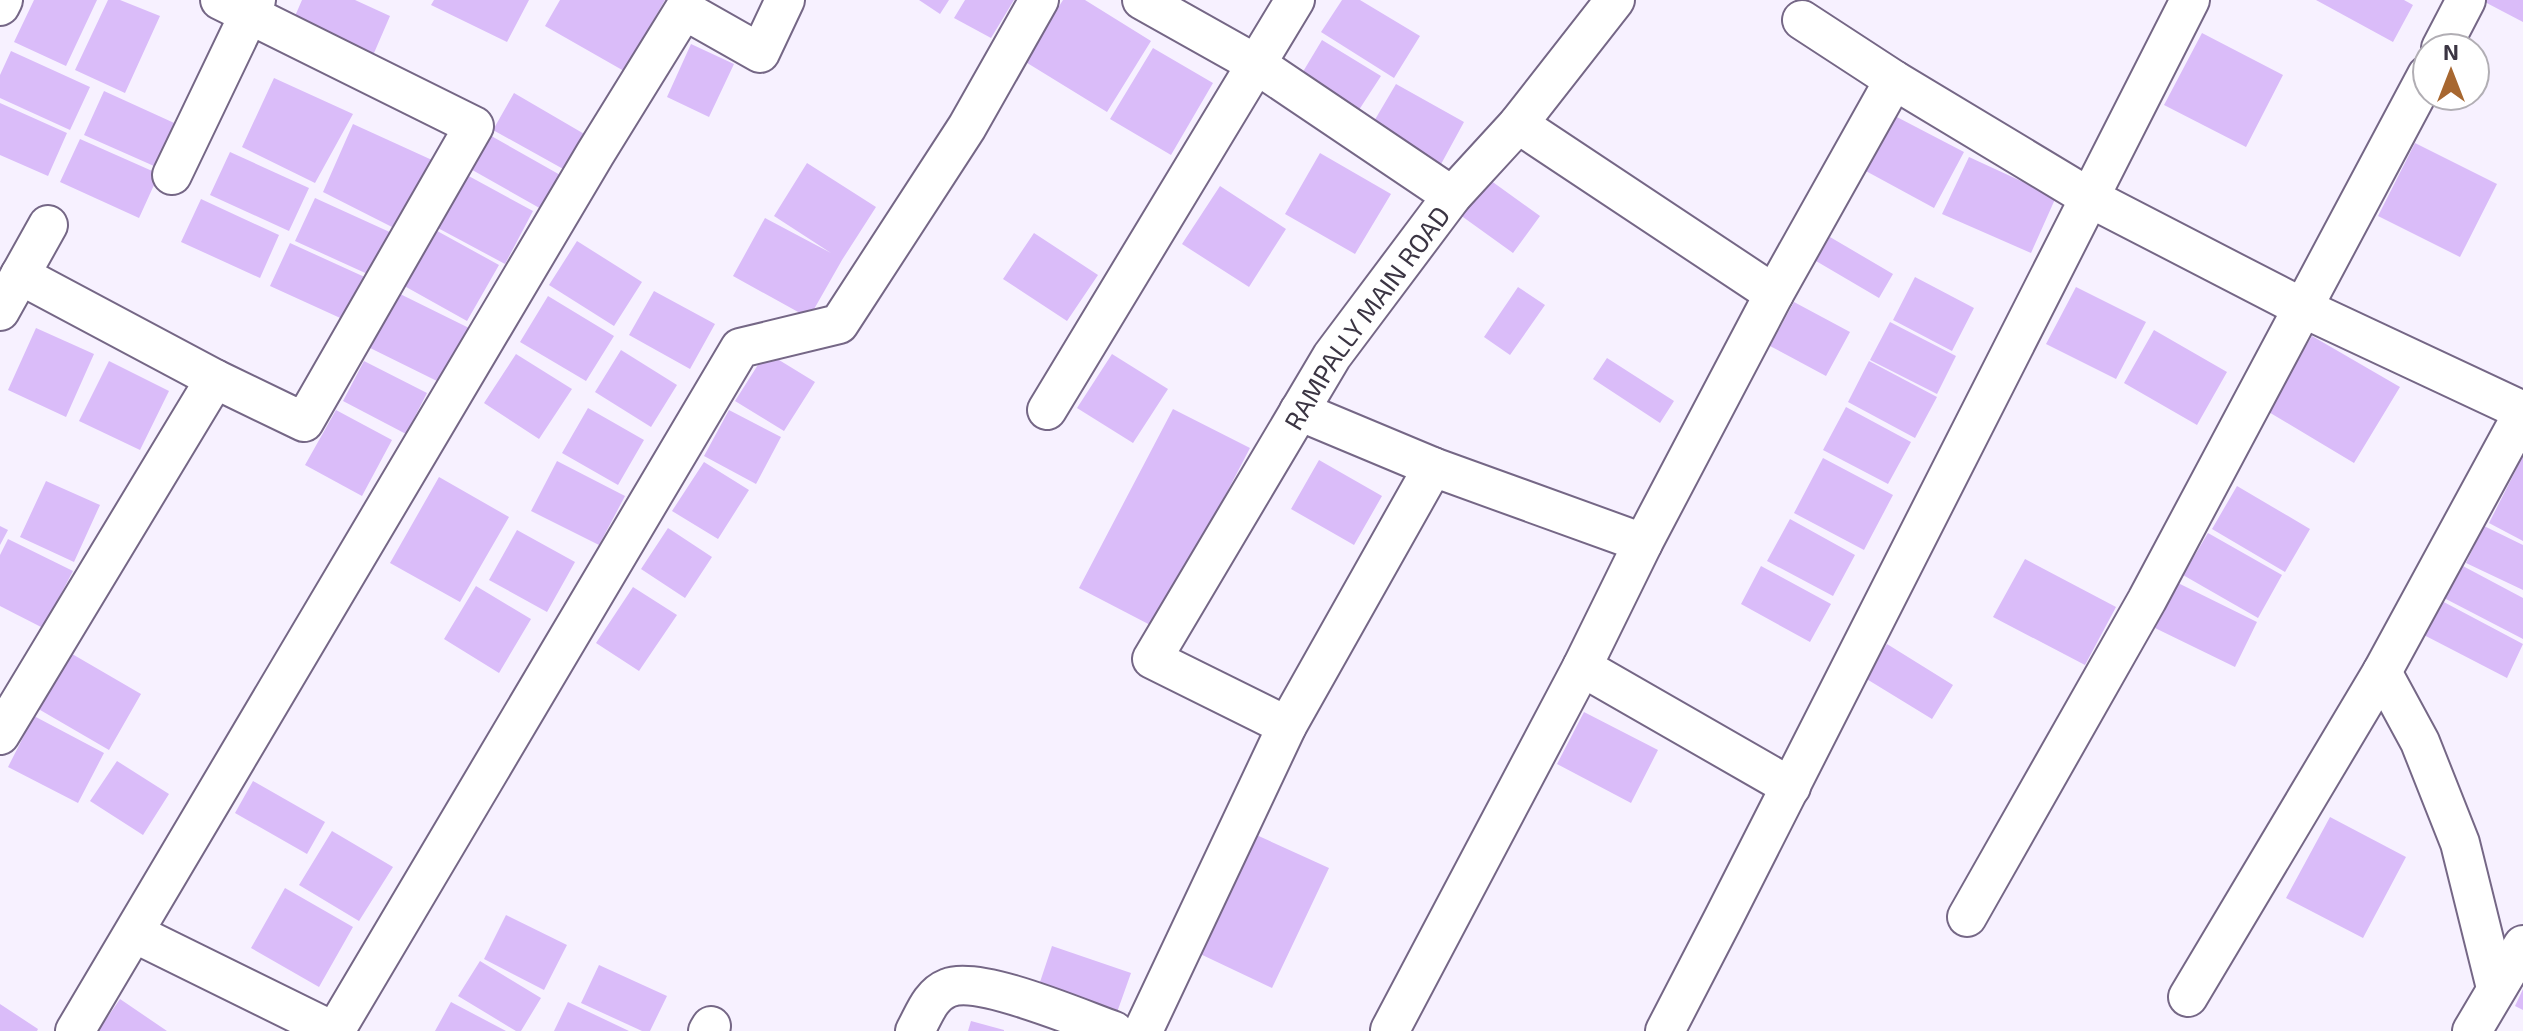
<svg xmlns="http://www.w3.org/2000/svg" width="2523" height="1031" font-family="'Exo 2',sans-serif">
<rect width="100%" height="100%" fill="#f7f1ff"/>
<path fill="#dabcf9" d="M34 0H97L66 66 14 42Z
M108 0H120L160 16 125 93 75 70Z
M302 0H355L390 16 371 60 292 23Z
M434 0H529L507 42 431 5Z
M560 0H665L624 71 545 26Z
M919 0H949L940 14Z
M965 0H1014L991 38 954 18Z
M1063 0H1085L1151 41 1107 112 1024 61Z
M1342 0H1360L1420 36 1394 78 1321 32Z
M2316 0H2404L2413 5 2393 42Z
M2481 0H2523V22Z
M2202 33 2283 75 2246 147 2164 105Z
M1322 40 1381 76 1355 116 1298 80Z
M691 44 734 64 709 117 667 97Z
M1153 48 1213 83 1171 155 1110 119Z
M11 51 90 87 70 130 0 98V75Z
M274 78 353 114 315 183 242 147Z
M1396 84 1464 122 1440 166 1370 128Z
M104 91 183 127 163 170 84 135Z
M514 93 586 135 565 170 493 130Z
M0 103 67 133 48 176 0 155Z
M1893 115 1964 152 1934 208 1864 170Z
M353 124 432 160 392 227 323 192Z
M486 133 562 176 543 210 467 167Z
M80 139 159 174 139 218 60 182Z
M2415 143 2497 184 2460 257 2378 216Z
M230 152 309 188 289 231 210 195Z
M1320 153 1391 194 1355 254 1285 214Z
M1969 157 2056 197 2031 253 1942 214Z
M807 163 876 207 842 260 809 318 733 276 765 218 831 253 774 216Z
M465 174 533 211 505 264 436 227Z
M1483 175 1540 216 1513 253 1456 212Z
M1220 186 1286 229 1249 287 1182 244Z
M315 198 394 234 374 277 295 241Z
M201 199 279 235 260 278 181 242Z
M430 227 499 265 467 321 399 283Z
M1034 233 1098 275 1067 321 1003 279Z
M1830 237 1893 274 1879 298 1816 261Z
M577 241 642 282 614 326 549 285Z
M290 243 369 279 349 322 270 286Z
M1915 277 1974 308 1952 351 1893 320Z
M1518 287 1545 305 1510 355 1484 337Z
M2076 287 2146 322 2116 379 2046 344Z
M390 289 469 328 441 383 362 344Z
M654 291 715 324 690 369 629 335Z
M548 296 614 336 586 381 520 342Z
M1794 302 1850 332 1826 376 1770 346Z
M1890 322 1956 356 1937 394 1870 360Z
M36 328 94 354 66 417 8 390Z
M2154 330 2227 372 2197 425 2124 383Z
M2312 336 2400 387 2354 463 2267 411Z
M621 350 677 385 651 427 595 392Z
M766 352 815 382 784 431 735 401Z
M516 354 572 389 539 439 484 403Z
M1112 354 1168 389 1133 443 1077 408Z
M1607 358 1674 401 1660 423 1593 379Z
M109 361 169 391 140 450 79 421Z
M364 361 427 393 406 434 343 401Z
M1869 361 1937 397 1915 438 1848 402Z
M1846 407 1911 442 1888 484 1823 450Z
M588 408 644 440 618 485 562 453Z
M1173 409 1250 448 1156 628 1079 588Z
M336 410 392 440 362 496 305 465Z
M729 410 781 437 756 484 704 456Z
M2523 456V541L2489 523Z
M1823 458 1893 495 1864 550 1794 513Z
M1319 460 1382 496 1354 545 1291 509Z
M557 461 625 496 599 545 531 511Z
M704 462 749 490 718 539 672 511Z
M439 477 509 517 460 602 390 563Z
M46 481 100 505 74 562 20 537Z
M2237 486 2310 529 2285 572 2212 529Z
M1790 519 1855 555 1833 596 1767 561Z
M0 526 8 530 0 545Z
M2484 526 2523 545V590L2466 563Z
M668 528 712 557 685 598 641 569Z
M517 530 575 562 547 612 489 580Z
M2208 533 2282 575 2258 618 2183 575Z
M8 539 73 571 43 628 0 606V555Z
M2025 559 2116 607 2085 665 1993 617Z
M2461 565 2523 598V639L2444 598Z
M1761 566 1831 604 1810 642 1741 604Z
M2176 582 2257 622 2235 667 2155 628Z
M476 586 531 619 499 673 444 639Z
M633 587 677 615 639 671 596 643Z
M2440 600 2523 644 2507 678 2422 634Z
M1887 644 1953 685 1932 719 1865 678Z
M67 651 141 694 109 750 35 707Z
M1584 712 1658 750 1631 803 1557 764Z
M34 716 104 753 78 803 8 767Z
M117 761 169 794 143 835 90 801Z
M253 781 325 822 307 854 235 813Z
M2330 817 2406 857 2363 938 2286 898Z
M332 831 393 867 359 921 299 885Z
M1252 833 1329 868 1272 988 1196 952Z
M285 888 353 927 319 987 251 948Z
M506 915 567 945 544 990 484 959Z
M1052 946 1131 973 1115 1018 1037 991Z
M480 961 541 998 521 1031H516L458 996Z
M599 965 667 996 650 1031H642L581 1003Z
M2523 989V1010L2515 1006Z
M120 999 167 1031H98Z
M451 1002 506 1031H435Z
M568 1002 629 1031H554Z
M0 1004 38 1029 37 1031H0Z
M971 1021 1004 1030V1031H968Z"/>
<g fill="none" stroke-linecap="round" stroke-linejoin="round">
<g stroke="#756786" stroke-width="42">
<g id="minor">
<path d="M1142 0 1256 64 1452 196"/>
<path d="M0 6 3 0"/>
<path d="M1802 20 1894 80 2090 198 2303 308 2523 411"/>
<path d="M2441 48 2466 0"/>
<path d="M1518 124 1774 294"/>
<path d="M172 175 256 0"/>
<path d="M20 275 215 379 304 422 474 126 220 0"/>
<path d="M0 311 48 225"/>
<path d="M1047 410 1295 0"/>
<path d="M1299 411 1433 467"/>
<path d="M1582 667 1791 787"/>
<path d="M2382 672 2420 742 2460 843 2496 988"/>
<path id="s1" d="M1287 726 1152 659 1332 356 1452 196 1518 124 1615 0"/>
<path d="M0 735 215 379"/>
<path d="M1967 917 2147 600 2427 75"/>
<path d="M134 933 333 1031"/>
<path d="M2188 997 2382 672 2523 413"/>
<path d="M1390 1030 1582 667 1643 543 1774 294 1894 80"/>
<path d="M75 1031 595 154 684 10 760 53 785 0"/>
<path d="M335 1031 740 348 839 324 967 127 1039 0"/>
<path d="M708 1031 711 1026"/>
<path d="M915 1031C924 1015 930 995 948 988 979 975 1080 1019 1114 1031"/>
<path d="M1143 1031 1287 726 1433 467 1643 543"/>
<path d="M1665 1031 1723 919 2190 0"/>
<path d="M2472 1031 2523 945"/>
</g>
</g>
<use href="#minor" stroke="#fff" stroke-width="38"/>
</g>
<g text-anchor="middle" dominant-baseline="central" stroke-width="6" stroke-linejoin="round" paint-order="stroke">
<g font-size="26" fill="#3b3543" stroke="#fff">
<text stroke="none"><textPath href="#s1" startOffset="554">RAMPALLY MAIN ROAD</textPath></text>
</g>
</g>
<g transform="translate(2451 72)"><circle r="38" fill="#ffffff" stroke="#b1aeb4" stroke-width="2"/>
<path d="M0-6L14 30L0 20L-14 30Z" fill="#a76730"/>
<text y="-12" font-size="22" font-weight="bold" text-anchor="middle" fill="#3b3543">N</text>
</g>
</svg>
